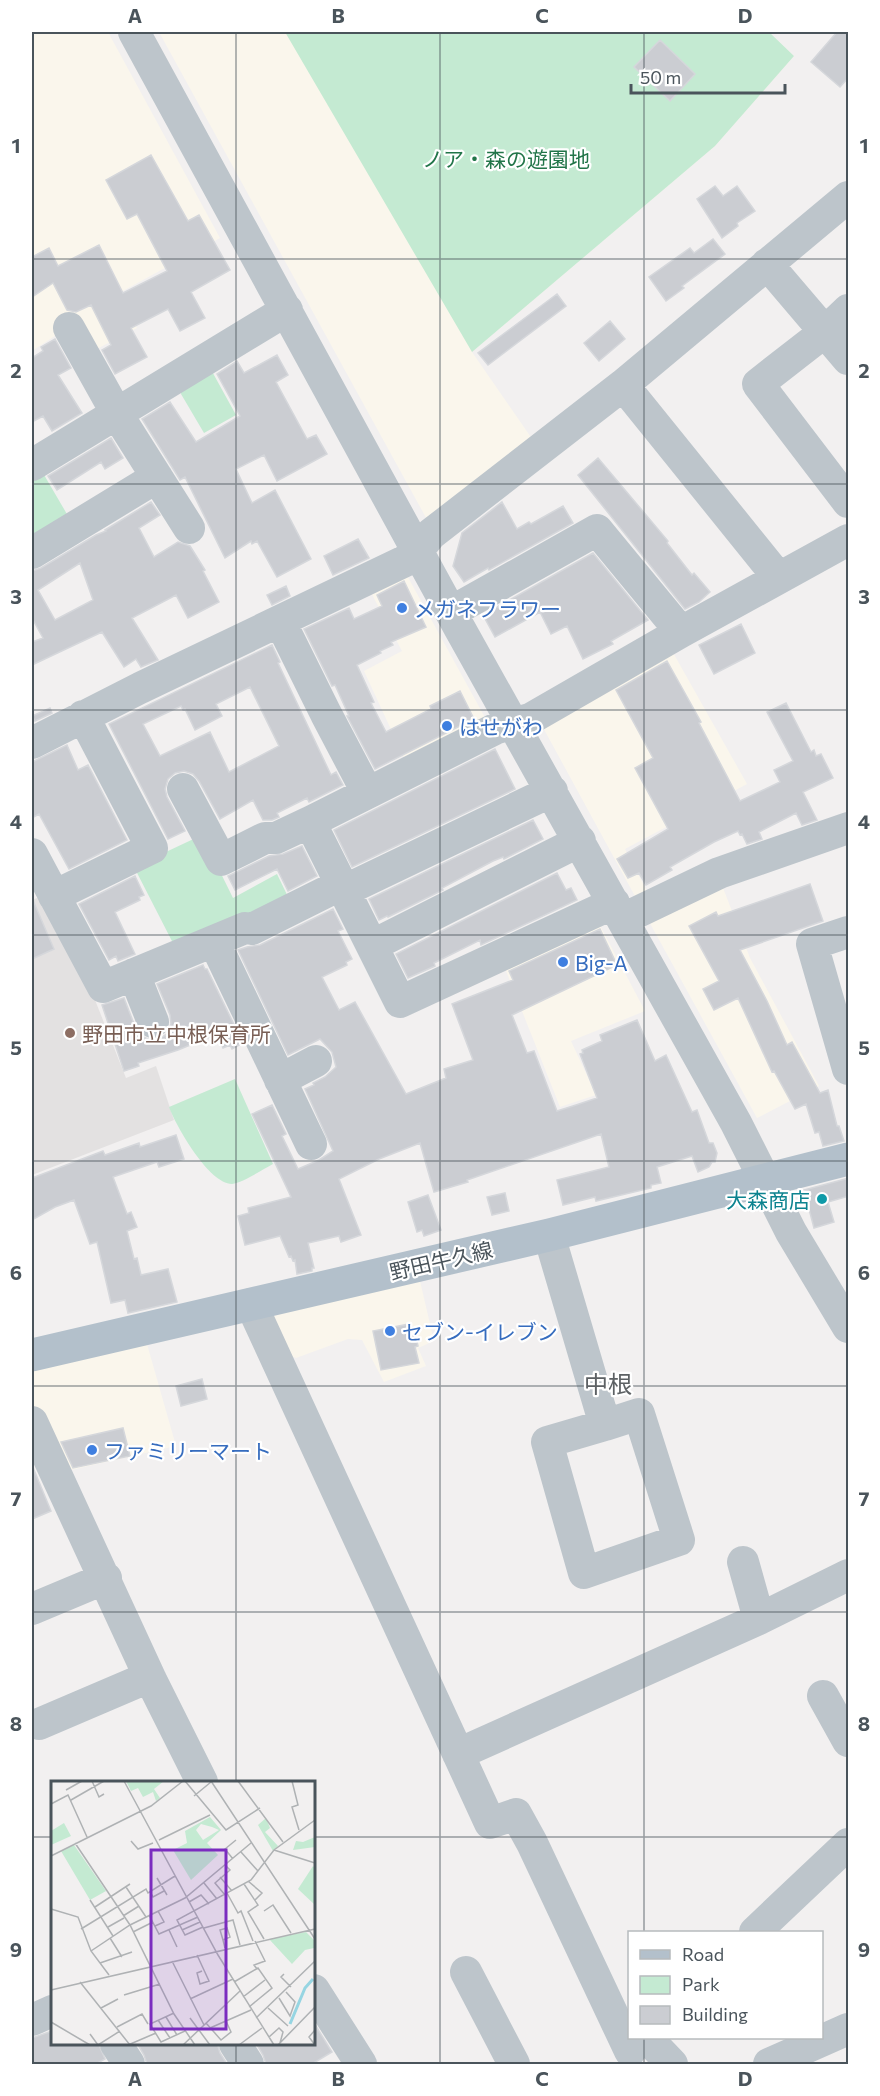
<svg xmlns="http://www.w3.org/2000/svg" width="880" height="2096" font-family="Commissioner,'Noto Sans JP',sans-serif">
<rect width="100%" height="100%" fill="#f2f0f0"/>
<path fill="#faf6ec" d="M32 32H108L220 238 119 293 137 328 91 352 73 324 32 351Z
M159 32H769L794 56 715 146 472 352 537 446 430 525Z
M404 570 488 723 407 764 364 671 402 651 368 587Z
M671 649 747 784 625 849 651 899 636 898 540 722Z
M720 880 750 958 819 1086 757 1118 646 916Z
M597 920 645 1011 571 1041 596 1095 560 1107 503 963Z
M420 1281 434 1341 418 1348 426 1366 384 1382 362 1340 348 1339 296 1358 276 1350 262 1318Z
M147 1344 176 1446 62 1472 32 1408V1370Z"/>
<path fill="#e3e1e1" d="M42 896 95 1000 126 1078 156 1066 174 1120 32 1175V900Z"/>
<path fill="#c4ead2" d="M285 32H769L794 56 715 146 472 352Z
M209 366 236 415 204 433 181 394 182 384Z
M40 468 71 521 32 545V473Z
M202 835 233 898 277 874 291 903 175 947 134 867Z
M235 1079 273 1164C263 1169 243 1183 232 1184 209 1184 176 1126 169 1107Z"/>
<path fill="#cbcdd2" stroke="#d5d7db" stroke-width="1.5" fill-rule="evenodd" d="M837 32H849V77L840 87 811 62Z
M660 40 695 74 670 101 634 67Z
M151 155 188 221 199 215 230 270 191 292 205 318 180 331 168 309 131 328 147 357 115 374 102 350 111 345 91 305 76 312 67 310 53 283 32 297V257L49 248 58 266 99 245 123 293 167 271 137 214 127 219 106 180Z
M715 186 723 196 737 186 755 211 737 223 738 226 722 238 697 199Z
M713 239 725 254 682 286 684 288 666 301 649 277 690 248 694 253Z
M557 294 566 306 488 365 478 353Z
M610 321 625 339 599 361 584 343Z
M55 339 71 368 58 375 82 413 52 431 43 416 32 422V358L43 351 41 347Z
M277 355 288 375 276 382 307 439 316 435 327 454 277 481 264 455 236 469 252 503 275 490 311 559 277 577 257 541 252 544 251 541 225 558 185 477 180 480 142 419 170 402 196 442 240 416 217 374 237 361 244 373Z
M111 438 123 458 105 469 101 462 57 490 48 476Z
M598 458 668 541 667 543 692 575 694 573 710 592 699 602 685 609 578 475Z
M151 502 160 515 139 528 154 557 178 542 190 546 205 570 203 571 219 602 188 618 176 595 132 618 158 660 141 667 136 659 124 667 102 632 32 665V642L43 638 32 618V571L41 568 96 535 106 531 105 530ZM80 563 93 600 55 620 38 590Z
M502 502 517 529 529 522 531 524 563 506 573 523 489 570 488 568 464 582 453 566 462 533Z
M358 539 369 558 333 575 324 556Z
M593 553 648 620 611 641 613 644 583 659 567 626 551 634 540 612 495 637 483 615Z
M404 581 426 627 391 642 393 645 380 651 381 653 357 665 374 702 371 703 386 732 431 709 430 706 460 691 474 719 375 769 347 716H349L335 685 332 686 304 629 349 608 354 619 382 606 377 595Z
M286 586 290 596 272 605 267 595Z
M741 624 755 653 714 674 699 645Z
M272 645 280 662 278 663 331 775 336 772 343 785 309 802 307 798 277 813 279 817 272 820H263L253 800 220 819 199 781 193 774 184 771 175 773 168 779 165 789 167 797 185 831 168 839 109 724ZM250 687 279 746 229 772 210 732 160 756 143 724 181 706 183 710 185 709 195 730 222 716 216 704Z
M667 661 701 722 699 723 740 801 780 782 774 770 793 761 767 712 786 703 811 752 814 750 816 756 821 754 833 778 803 792 817 820 802 825 796 813 759 832 762 839 747 844 742 834 740 835 738 831 714 842 670 867 672 870 646 885 639 873 628 878 617 859 668 829 635 768 653 758 616 690Z
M50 708 52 713 35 721 32 716Z
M67 745 78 770 88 765 127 840 69 869 39 814 32 818V762Z
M495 749 515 789 352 867 334 830Z
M533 820 543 839 504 859 503 857 493 861 442 888 443 890 388 917 387 916 379 920 369 899Z
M302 846 317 876 288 891 277 869 235 890 228 876 269 856 283 854Z
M557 873 566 890 571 888 577 900 481 945 480 940 434 963 435 966 408 978 396 954Z
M135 876 144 895 139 897 140 900 115 912 135 954 118 961 116 956 109 960 79 904Z
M810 884 823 921 740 950 767 1001 787 1045 792 1042 820 1093 828 1090 837 1126H839L844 1141 823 1146 819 1132 815 1133 806 1104 795 1109 774 1071 772 1072 738 998 714 1010 703 989 719 981 689 926 716 912 718 916Z
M32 898 54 949 32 959Z
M333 909 343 929 338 931 352 959 346 962 347 965 322 977 339 1010 355 1002 406 1094 446 1078 444 1069 473 1060 452 1004 513 980 509 971 600 929 617 965 512 1015 527 1053 534 1051 557 1111 576 1105 597 1098 580 1054 583 1053 582 1050 602 1041 600 1035 637 1020 655 1061 666 1055 692 1112 697 1110 709 1143H713L717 1153 715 1162H712L709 1167 698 1172 692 1156 657 1167 661 1183 651 1185V1188L596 1201 595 1197 563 1205 557 1180 609 1167 601 1134 467 1180 468 1182 434 1192 420 1143 379 1159 339 1179 361 1235 341 1242 339 1236 308 1243 314 1268H312V1271L297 1274 295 1260 293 1261 291 1256 289 1257 280 1236 245 1245 238 1216 249 1213 248 1208 291 1197 252 1114 272 1105 286 1134 282 1136 298 1169 319 1160 333 1151 305 1089 314 1085 313 1083 325 1077 336 1067 332 1052 320 1039 288 1055 238 950 247 947 260 945Z
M203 965 205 969H207L243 1043 232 1049 230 1045 223 1048 217 1034 178 1050 138 1063 139 1066 124 1071 102 1005 124 998 136 1029 141 1036 150 1040 159 1039 167 1034 171 1024 170 1015 157 984Z
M176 1135 184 1159 159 1167 157 1162 113 1177 127 1214 131 1212 137 1227 127 1231 134 1259 137 1258 141 1275 168 1269 177 1302 128 1313 125 1300 111 1303 97 1242 90 1244 74 1200 55 1207 32 1220V1178L103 1151 105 1155 139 1143 140 1147Z
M849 1178V1196L828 1202 834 1222 814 1228 804 1190Z
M505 1193 509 1211 492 1215 487 1197Z
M428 1195 441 1230 424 1236 422 1230 417 1232 408 1202Z
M409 1324V1327H414L418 1346 415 1347 419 1363 381 1370 373 1331Z
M202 1379 207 1399 181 1406 176 1386Z
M123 1428 130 1456 73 1468 61 1442Z
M32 1465 51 1511 32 1519Z
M314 2023 332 2052 312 2064H266L263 2055 256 2043H314Z
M52 2031V2043H98L105 2059 96 2064H32V2038Z
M137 2043H217L220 2053 227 2064H147L144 2055Z"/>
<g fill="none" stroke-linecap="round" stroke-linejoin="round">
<path stroke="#bdc5cb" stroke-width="32" d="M134 32 460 629 736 1123 791 1232 848 1327
M767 264 848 359
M848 310 826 331 758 384 848 502
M69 328 117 414 189 528
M623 385 778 577
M32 465 287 310
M32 553 157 477
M451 612 597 530 681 632
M280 621 326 714 367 792
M32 743 140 688 405 561 417 551 431 534 623 385 848 197
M183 789 221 860 265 838H276L310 822
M32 854 103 987 245 928 252 929 330 890 356 885 552 791
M54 896 152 848 83 716
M614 903 400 1002 310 822 497 728 530 719 681 632 848 540
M623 919 719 873 848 828
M848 932 812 944 848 1069
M214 941 311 1144
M373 945 580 841
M134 974 153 1022
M280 1080 316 1061
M549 1235 605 1425 639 1414 679 1540 584 1573 547 1442 605 1425
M251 1304 490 1823 516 1814 532 1843 630 2051
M32 1422 151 1680 202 1782
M743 1562 759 1619
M32 1609 106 1578
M823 1696 848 1741
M39 1724 142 1680H151
M458 1754 759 1619 848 1575
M755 1932 848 1844
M466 1972 514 2064
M314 1990 361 2064
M32 2020 52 2011
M647 2038 672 2064
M116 2044 129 2064
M235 2044 248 2064
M769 2064 848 2029"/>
<path stroke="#b3c0cb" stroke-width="33" d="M32 1355 549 1235 848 1159"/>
</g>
<path fill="none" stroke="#4a545b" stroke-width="1.5" stroke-opacity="0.55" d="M236 32V1782M440 32V2064M644 32V1932M32 259H848M32 484H848M32 710H848M32 935H848M32 1161H848M32 1386H848M32 1612H848M32 1837H52M314 1837H848M644 2038V2064M236 2044V2064"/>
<g fill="#3f7fe0" stroke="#fff" stroke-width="2">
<circle cx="402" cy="608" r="6"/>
<circle cx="447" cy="726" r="6"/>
<circle cx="563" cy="962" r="6"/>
<circle cx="390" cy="1331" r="6"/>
<circle cx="92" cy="1450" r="6"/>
</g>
<circle fill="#8d6e63" stroke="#fff" stroke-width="2" cx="70" cy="1033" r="6"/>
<circle fill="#0f9aa8" stroke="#fff" stroke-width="2" cx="822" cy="1199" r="6"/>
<g text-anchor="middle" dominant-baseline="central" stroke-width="4.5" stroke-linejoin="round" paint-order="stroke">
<g font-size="21" fill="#227549" stroke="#fff">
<text x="506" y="158">ノア・森の遊園地</text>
</g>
<g font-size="21" fill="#366cbe" stroke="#fff" text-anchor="start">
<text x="414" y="608">メガネフラワー</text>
<text x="459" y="726">はせがわ</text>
<text x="575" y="962">Big-A</text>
<text x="402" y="1331">セブン-イレブン</text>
<text x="104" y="1450">ファミリーマート</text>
</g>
<g font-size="21" fill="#785e54" stroke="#fff" text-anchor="start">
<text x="82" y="1033">野田市立中根保育所</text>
</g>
<g font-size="21" fill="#0d838f" stroke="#fff" text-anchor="end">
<text x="810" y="1199">大森商店</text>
</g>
<g font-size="21" fill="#4a545b" stroke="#fff">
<text transform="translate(441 1260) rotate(-13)">野田牛久線</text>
</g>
<g font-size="24" fill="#5d6164" stroke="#fff">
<text x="608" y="1383">中根</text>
</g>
</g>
<g transform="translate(51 1781)">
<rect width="264" height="264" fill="#f2f0f0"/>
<path d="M75 0H113L103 8 109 17 105 20 102 11 92 16 87 7 80 10ZM159 36 170 49 156 62 167 74 140 99 122 69 136 62 134 50ZM150 43 161 46 168 49 152 59 145 49ZM215 37 219 47 214 51 227 65 222 70 207 44ZM13 42 20 55 0 64V50ZM264 56V66L242 69 245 60 252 61ZM23 64 55 110 39 119 10 70ZM262 85 264 87V124L247 108ZM255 151 264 160 263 167 254 169 241 183 218 158Z" fill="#c4ead2" fill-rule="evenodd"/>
<path fill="none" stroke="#96d5e2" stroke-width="3" d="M239 243 254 207 262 198"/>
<path fill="none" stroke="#afb2b4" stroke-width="1.5" d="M41 0 48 16 53 13M73 0 167 174 223 264M134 0 175 49 209 27M160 0 264 158M187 0 232 61M241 0 247 24 241 26 248 49M15 9 31 0M143 15 160 1M20 19 53 0M0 23 17 14 36 56M108 59 159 34M80 60 87 68 102 62M24 62 79 144 123 233 144 264M223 69 264 82M190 71 207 90M0 75 100 25 132 0M182 78 174 68 185 59M169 96 181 110M106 97 116 114M197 100 211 112 204 119M153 102 166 118M193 103 207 124 197 131 213 158M75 106 95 136M99 111 102 116 113 110M176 112 187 132 190 130 202 160M174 114 164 102 179 89 174 84M39 119 62 155M138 121 150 114 158 123M44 126 79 103M0 128 27 136 40 170 58 194M213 130 222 124 240 152M98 134 108 153 147 136M72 135 88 125M104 145 113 141 107 130M57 146 73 137M152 146 134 154 126 139 200 99 223 69 264 39M153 147 182 139 189 164M30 148 95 108 97 112 124 95M118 149 126 166M131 149 149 141M82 151 102 141M59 157 71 176M172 159 179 156 176 147 169 149 172 159 174 167M204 160 214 180 203 184 206 188M40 170 79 144 134 117 200 62M146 174 158 200 149 203 146 192 151 190M121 180 153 244M49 182 81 171M233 193 230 196 240 206M29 201 79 264M183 201 207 187 221 207 198 226M0 209 264 148M73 214 109 203M192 216 214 199M228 217 239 235 244 221 235 211M139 218 182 198M50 227 67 218M217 227 237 245M123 232 99 243 110 261 134 250M115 236 126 254M139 237 159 264M205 237 264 180M107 239 119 257M0 241 39 264M155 242 170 259 180 251 175 240M66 246 91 233 97 243M159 247 200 229M39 253 47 264 69 250M218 256 228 247 232 251 229 262M77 264 105 252M132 264 189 210M188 264 211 247M227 264 264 226M264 264 258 256 264 249"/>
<path fill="#7b2cbf" fill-opacity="0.15" stroke="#7b2cbf" stroke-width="3" d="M100 69H175V248H100Z"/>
<rect width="264" height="264" fill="none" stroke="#4a545b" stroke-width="3"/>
</g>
<rect width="880" height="2096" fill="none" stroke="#ffffff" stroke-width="66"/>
<rect x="628" y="1931" width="195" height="108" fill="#ffffff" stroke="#b7bbbd" stroke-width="1.5"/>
<rect x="640" y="1950" width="30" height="9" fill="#b3c0cb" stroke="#b7bbbd" stroke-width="1.5"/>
<text x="682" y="1961" font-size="18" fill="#4a545b">Road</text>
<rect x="640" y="1976" width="30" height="18" fill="#c4ead2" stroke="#b7bbbd" stroke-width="1.5"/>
<text x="682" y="1991" font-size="18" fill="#4a545b">Park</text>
<rect x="640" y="2006" width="30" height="18" fill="#cbcdd2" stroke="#b7bbbd" stroke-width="1.5"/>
<text x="682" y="2021" font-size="18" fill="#4a545b">Building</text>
<path d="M631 84v9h154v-9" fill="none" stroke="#4a545b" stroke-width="3"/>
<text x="640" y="84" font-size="18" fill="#4a545b" stroke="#ffffff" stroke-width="4.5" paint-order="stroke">50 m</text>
<rect x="33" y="33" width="814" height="2030" fill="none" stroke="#4a545b" stroke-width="2"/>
<g font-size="20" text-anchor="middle" font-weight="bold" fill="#4a545b">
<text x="135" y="23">A</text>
<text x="338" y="23">B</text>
<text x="542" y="23">C</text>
<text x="745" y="23">D</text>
<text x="16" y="153">1</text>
<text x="864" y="153">1</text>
<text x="16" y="378">2</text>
<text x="864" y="378">2</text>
<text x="16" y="604">3</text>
<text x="864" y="604">3</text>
<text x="16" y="829">4</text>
<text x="864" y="829">4</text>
<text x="16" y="1055">5</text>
<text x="864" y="1055">5</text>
<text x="16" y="1280">6</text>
<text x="864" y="1280">6</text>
<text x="16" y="1506">7</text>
<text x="864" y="1506">7</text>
<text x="16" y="1731">8</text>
<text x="864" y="1731">8</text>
<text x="16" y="1957">9</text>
<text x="864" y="1957">9</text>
<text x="135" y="2086">A</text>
<text x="338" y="2086">B</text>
<text x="542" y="2086">C</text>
<text x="745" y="2086">D</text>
</g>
</svg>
